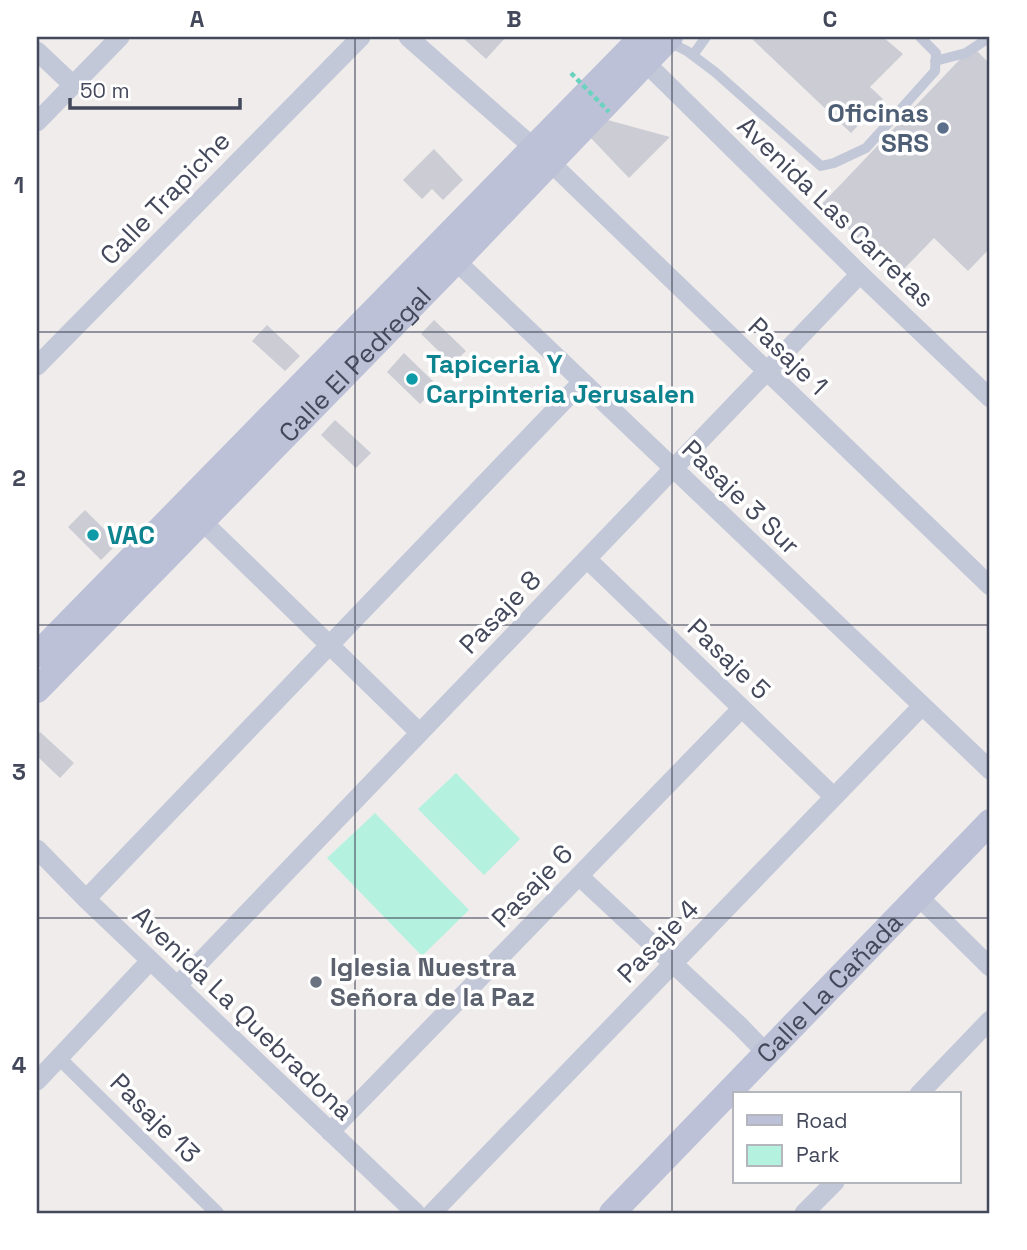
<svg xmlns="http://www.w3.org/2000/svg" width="1027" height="1250" font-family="'Space Grotesk',sans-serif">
<rect width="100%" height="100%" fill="#efeceb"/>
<path fill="#b4f2df" d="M456 773 520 839 484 875 418 809Z
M375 813 469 910 422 956 327 858Z"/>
<path fill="#cbccd4" d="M462 37H506L486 59Z
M750 37H883L903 54 870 87 883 99 851 133Z
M974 48 990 64V248L968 271 934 238 897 276 822 204 966 53Z
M604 119 670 137 629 178 588 135Z
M434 149 463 180 443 200 432 189 422 199 403 180Z
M434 320 466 351 452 364 421 334Z
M267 325 300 356 285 371 252 341Z
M404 353 438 386 420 404 387 372Z
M335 420 371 453 356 468 321 435Z
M85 510 118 543 101 560 68 527Z
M40 732 74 763 60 778 37 756V736Z"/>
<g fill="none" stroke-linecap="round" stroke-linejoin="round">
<path stroke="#c3c8d8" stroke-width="10" d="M667 41 687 51 715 72 821 166 834 163 866 148 935 71 936 53 920 37
M693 55 706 37
M935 61 966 53 990 37"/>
<path stroke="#c3c8d8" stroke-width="14" d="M59 1058 217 1213"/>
<path stroke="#c3c8d8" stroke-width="19" d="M408 37 551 163 990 586
M37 51 73 85
M646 63 860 274 990 398
M37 122 120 37
M456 261 990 770
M37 366 361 37
M203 522 420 733
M587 559 834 797
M37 849 86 899 416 1213
M579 876 740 1026 766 1053
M919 897 990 967
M86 899 582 382
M177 986 860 274
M37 1081 150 961
M919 1094 990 1020
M330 1132 742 708
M432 1213 922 706
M804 1213 835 1182"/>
<g stroke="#bcc1d7" stroke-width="26">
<path d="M37 655 642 37"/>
<path id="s1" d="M37 690 456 261 670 37"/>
<path id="s2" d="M612 1213 990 822"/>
</g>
<path stroke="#6ad3bf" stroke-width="4.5" stroke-dasharray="5 3.5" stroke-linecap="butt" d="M571 73 609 112"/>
</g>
<path fill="none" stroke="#43485b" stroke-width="2" stroke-opacity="0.55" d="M355 37V1213M672 37V1213M37 332H990M37 625H990M37 918H990"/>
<circle fill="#5c6f8a" stroke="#fff" stroke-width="2.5" cx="943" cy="128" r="7"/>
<g fill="#0f9aa8" stroke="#fff" stroke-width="2.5">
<circle cx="412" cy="379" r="7"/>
<circle cx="93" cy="535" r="7"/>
</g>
<circle fill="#6b7280" stroke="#fff" stroke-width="2.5" cx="316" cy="982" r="7"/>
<g text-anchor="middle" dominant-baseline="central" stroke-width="7" stroke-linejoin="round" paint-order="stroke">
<g font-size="26" font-weight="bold" fill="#4e5e75" stroke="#fff" text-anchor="end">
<text x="929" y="113">Oficinas<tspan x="929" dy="30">SRS</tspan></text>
</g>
<g font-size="26" fill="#43485b" stroke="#fff">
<text transform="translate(165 198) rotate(-46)">Calle Trapiche</text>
<text transform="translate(836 212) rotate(44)">Avenida Las Carretas</text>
<text transform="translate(788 356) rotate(44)">Pasaje 1</text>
<text stroke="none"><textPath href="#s1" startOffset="455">Calle El Pedregal</textPath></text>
<text transform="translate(741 497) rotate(44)">Pasaje 3 Sur</text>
<text transform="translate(500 612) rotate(-46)">Pasaje 8</text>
<text transform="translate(729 659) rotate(44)">Pasaje 5</text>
<text transform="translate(532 886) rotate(-46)">Pasaje 6</text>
<text transform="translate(658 941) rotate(-46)">Pasaje 4</text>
<text stroke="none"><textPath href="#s2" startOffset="313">Calle La Cañada</textPath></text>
<text transform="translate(243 1013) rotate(44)">Avenida La Quebradona</text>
<text transform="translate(155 1118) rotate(45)">Pasaje 13</text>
</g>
<g font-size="26" font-weight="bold" fill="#0d838f" stroke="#fff" text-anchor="start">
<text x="426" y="364">Tapiceria Y<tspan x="426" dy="30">Carpinteria Jerusalen</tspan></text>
<text x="107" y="535">VAC</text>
</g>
<g font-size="26" font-weight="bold" fill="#5b616d" stroke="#fff" text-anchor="start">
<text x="330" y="967">Iglesia Nuestra<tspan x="330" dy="30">Señora de la Paz</tspan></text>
</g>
</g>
<rect width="1027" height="1250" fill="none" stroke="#ffffff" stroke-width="77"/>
<rect x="733" y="1092" width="228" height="91" fill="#ffffff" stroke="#b4b6bd" stroke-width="2"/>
<rect x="747" y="1115" width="35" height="10" fill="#bcc1d7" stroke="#b4b6bd" stroke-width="2"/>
<text x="796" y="1128" font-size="21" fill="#43485b">Road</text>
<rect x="747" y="1145" width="35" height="21" fill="#b4f2df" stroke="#b4b6bd" stroke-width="2"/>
<text x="796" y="1162" font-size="21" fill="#43485b">Park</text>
<path d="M70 98v10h170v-10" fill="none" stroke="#43485b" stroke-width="3.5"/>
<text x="80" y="98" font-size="21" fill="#43485b" stroke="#ffffff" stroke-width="5" paint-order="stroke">50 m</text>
<rect x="38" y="38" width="950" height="1174" fill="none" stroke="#43485b" stroke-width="2.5"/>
<g font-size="23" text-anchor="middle" font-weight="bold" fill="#43485b">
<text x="197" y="27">A</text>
<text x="514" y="27">B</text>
<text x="830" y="27">C</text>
<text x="19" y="193">1</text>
<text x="19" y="486">2</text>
<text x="19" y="780">3</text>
<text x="19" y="1073">4</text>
</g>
</svg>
